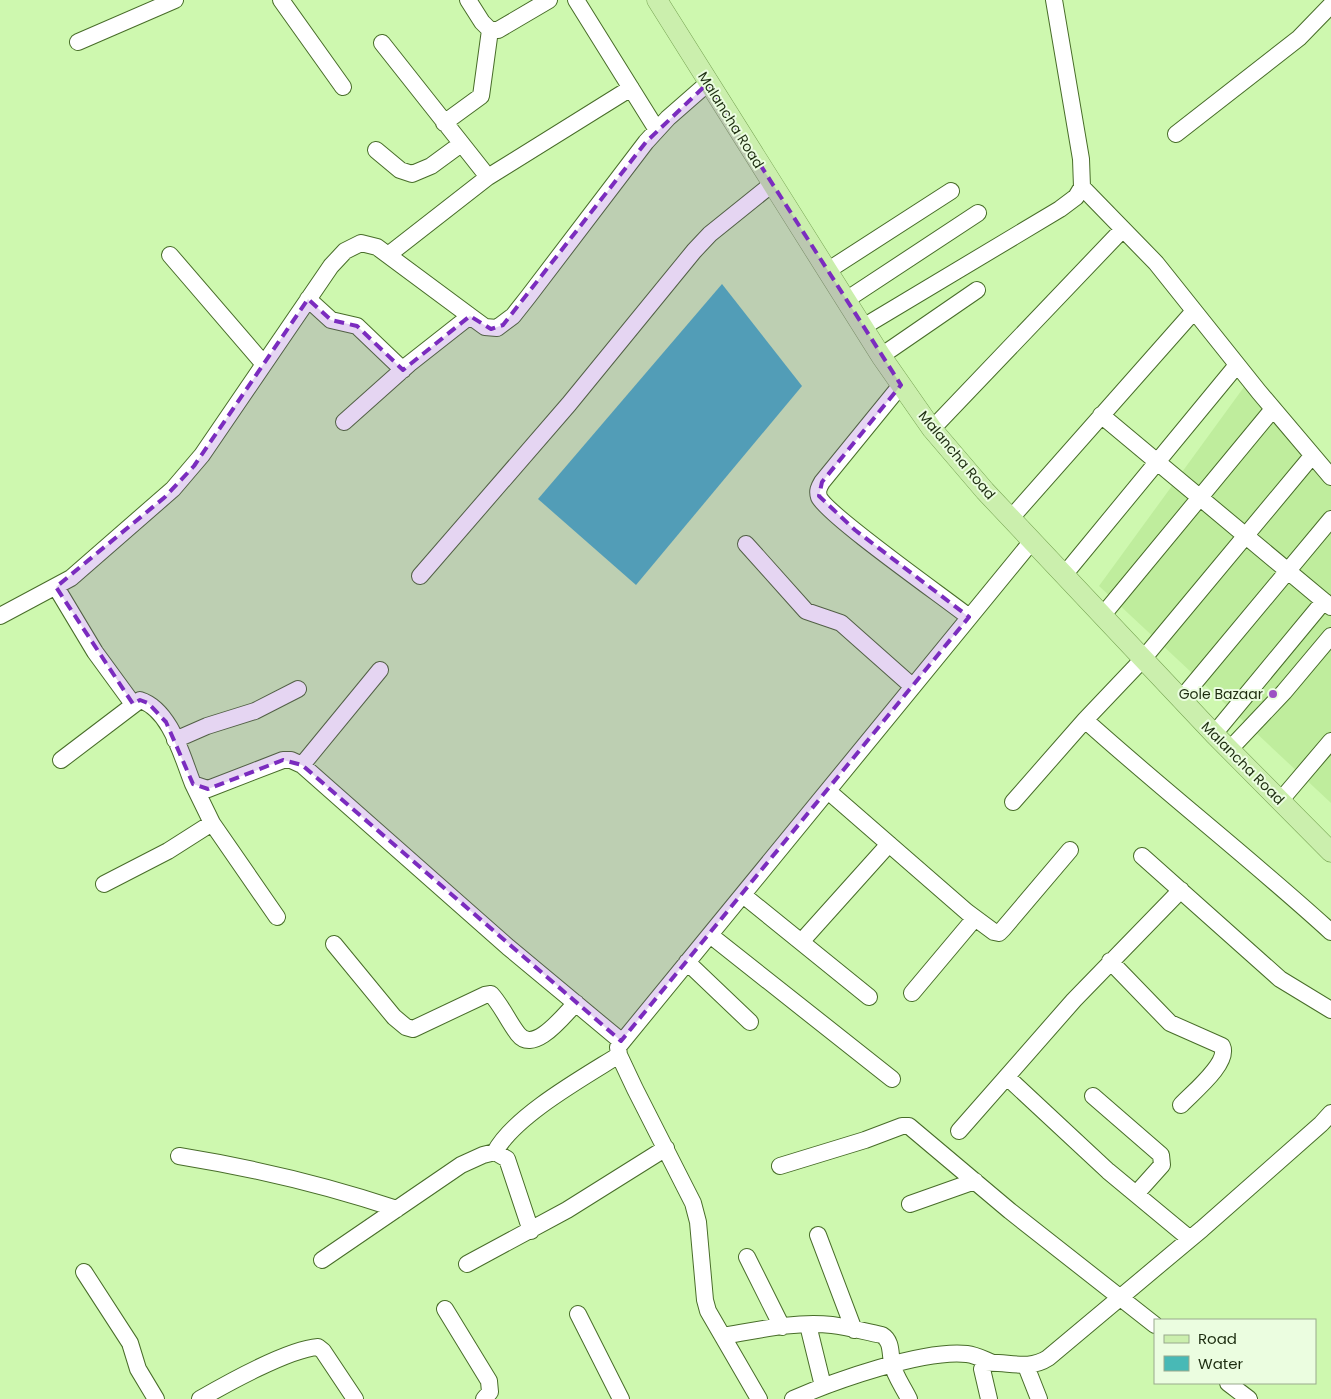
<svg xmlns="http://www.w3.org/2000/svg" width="1331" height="1399" font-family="Poppins,sans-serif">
<rect width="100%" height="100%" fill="#cef8af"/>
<path fill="#bfed9d" d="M1244 387 1331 465V803L1099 586Z"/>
<path fill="#48b9b6" d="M722 284 802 386 636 585 538 499Z"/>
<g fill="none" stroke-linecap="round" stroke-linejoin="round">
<g stroke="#486d29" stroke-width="18">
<path id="minor" d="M281 0 343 87
M468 0 482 22 490 30H498L549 0
M576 0 657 130
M78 42 175 0
M382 43 488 177
M444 123 481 96 490 30
M1176 134 1299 38 1331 5
M376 150 400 170 412 174 431 166 461 144
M1082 187 1156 263 1259 392 1331 477
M170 255 263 363
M388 255 488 177 631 88
M827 271 951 191
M308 299 331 320 357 326 403 370
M846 300 978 213
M863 327 1060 209 1076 197 1082 187 1081 159 1054 0
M881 356 977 290
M901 385 822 482C819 487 817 491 819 497 827 515 945 598 969 617
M1101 415 1331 607
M344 422 409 364 470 316
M932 429 1123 229
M1011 518 1194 311
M746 544 806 611 841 623 912 686
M1064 575 1237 365
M420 576 569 404 694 251 710 234 772 184
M56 587 95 652 133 704
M0 616 71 578 173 489 202 455 331 266 345 251 361 243 377 247 474 319 485 327 497 328 513 316 528 297 646 142 668 118 708 83
M1102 616 1273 409
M1181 699 1331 519
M1085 720C1165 792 1251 859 1331 932
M1214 734 1324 601
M175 740 207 726 255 711 298 689
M1229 750 1284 692 1331 636
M61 760 140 700C171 710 182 757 193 784L208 789 283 760H291L302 765 508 947 621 1041
M302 765 380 670
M193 784 212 823 277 917
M828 791 967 912 994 932 999 933 1003 929 1070 850
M1280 801 1331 741
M1013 802 1085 720 1143 659 1312 456
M1142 856 1280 979 1331 1010
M104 884 168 851 212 823
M743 895 869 997
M710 935 892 1079
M801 942 889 844
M334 944 394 1017 406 1027 413 1029 485 995 491 994C502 1006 508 1021 518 1034 534 1055 564 1015 576 1003
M1110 961 1170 1023 1222 1046C1230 1063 1192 1093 1181 1105
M687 962 750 1022
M912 993 975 918
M1007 1077 1108 1171 1190 1239
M1093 1096 1161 1155 1162 1165 1136 1194
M959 1131 1074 1000 1181 890
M495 1152C514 1116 584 1077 619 1055
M179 1156C253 1168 325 1185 397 1209
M780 1166 865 1140 902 1126H909L1010 1211 1155 1325
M910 1204 975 1181
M818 1235 854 1330
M747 1257 782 1327
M322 1260 461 1165 483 1155 495 1152 507 1159 531 1231
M467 1264 567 1210 666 1148
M84 1272 130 1343 138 1369 156 1399
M445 1309 489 1381 490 1392 484 1399
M578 1314 621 1399
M808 1325 823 1386
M723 1336C758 1330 796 1321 832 1325 849 1327 866 1332 882 1335 892 1341 890 1353 892 1363 894 1375 904 1388 909 1399
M1026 1366 1039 1399
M1228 1383 1249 1399
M200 1399C226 1384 289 1349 318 1347L323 1351 355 1399
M759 1399 708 1311 705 1300 698 1222 693 1203 635 1089 619 1055 618 1047 1032 541
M793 1399C834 1381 924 1349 967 1354 976 1355 985 1360 993 1363
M989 1399 982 1369 985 1363C1007 1361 1028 1371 1048 1358L1202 1229 1321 1124 1331 1113"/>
</g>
<g stroke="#77a453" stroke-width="21">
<path id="major" d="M657 0 881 356 932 429 985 491 1214 734 1331 852"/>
</g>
<use href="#minor" stroke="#fff" stroke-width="16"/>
<use href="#major" stroke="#cbefad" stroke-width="20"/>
</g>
<path fill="#7b2cbf" fill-opacity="0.2" stroke="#7b2cbf" stroke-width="4" stroke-dasharray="10 6" stroke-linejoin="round" d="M708 83 901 385 822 482 819 496 855 530 969 617 621 1041 302 765 283 760 208 789 193 784 166 722 148 703 140 700 133 704 56 587 165 497 194 466 308 299 331 320 357 326 403 370 470 316 491 329 503 325 646 142Z"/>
<circle fill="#9c51c3" stroke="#ebfde0" stroke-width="2" cx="1273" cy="694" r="5"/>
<g text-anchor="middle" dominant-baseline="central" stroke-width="4" stroke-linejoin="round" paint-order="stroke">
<g font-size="14" fill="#1d2d10" stroke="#ebfde0">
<text transform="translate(731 120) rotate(58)">Malancha Road</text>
<text transform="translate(957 455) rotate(50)">Malancha Road</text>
<text transform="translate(1243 763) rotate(45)">Malancha Road</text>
</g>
<g font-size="14" fill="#1d2d10" stroke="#ebfde0" text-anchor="end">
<text x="1263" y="694">Gole Bazaar</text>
</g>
</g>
<rect x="1154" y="1319" width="162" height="65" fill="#ebfde0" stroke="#99aa8d"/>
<rect x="1164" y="1335" width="25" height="8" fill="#cbefad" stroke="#99aa8d"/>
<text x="1198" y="1344" font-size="15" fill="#1d2d10">Road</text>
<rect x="1164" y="1356" width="25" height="15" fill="#48b9b6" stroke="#99aa8d"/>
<text x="1198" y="1369" font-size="15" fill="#1d2d10">Water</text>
</svg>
